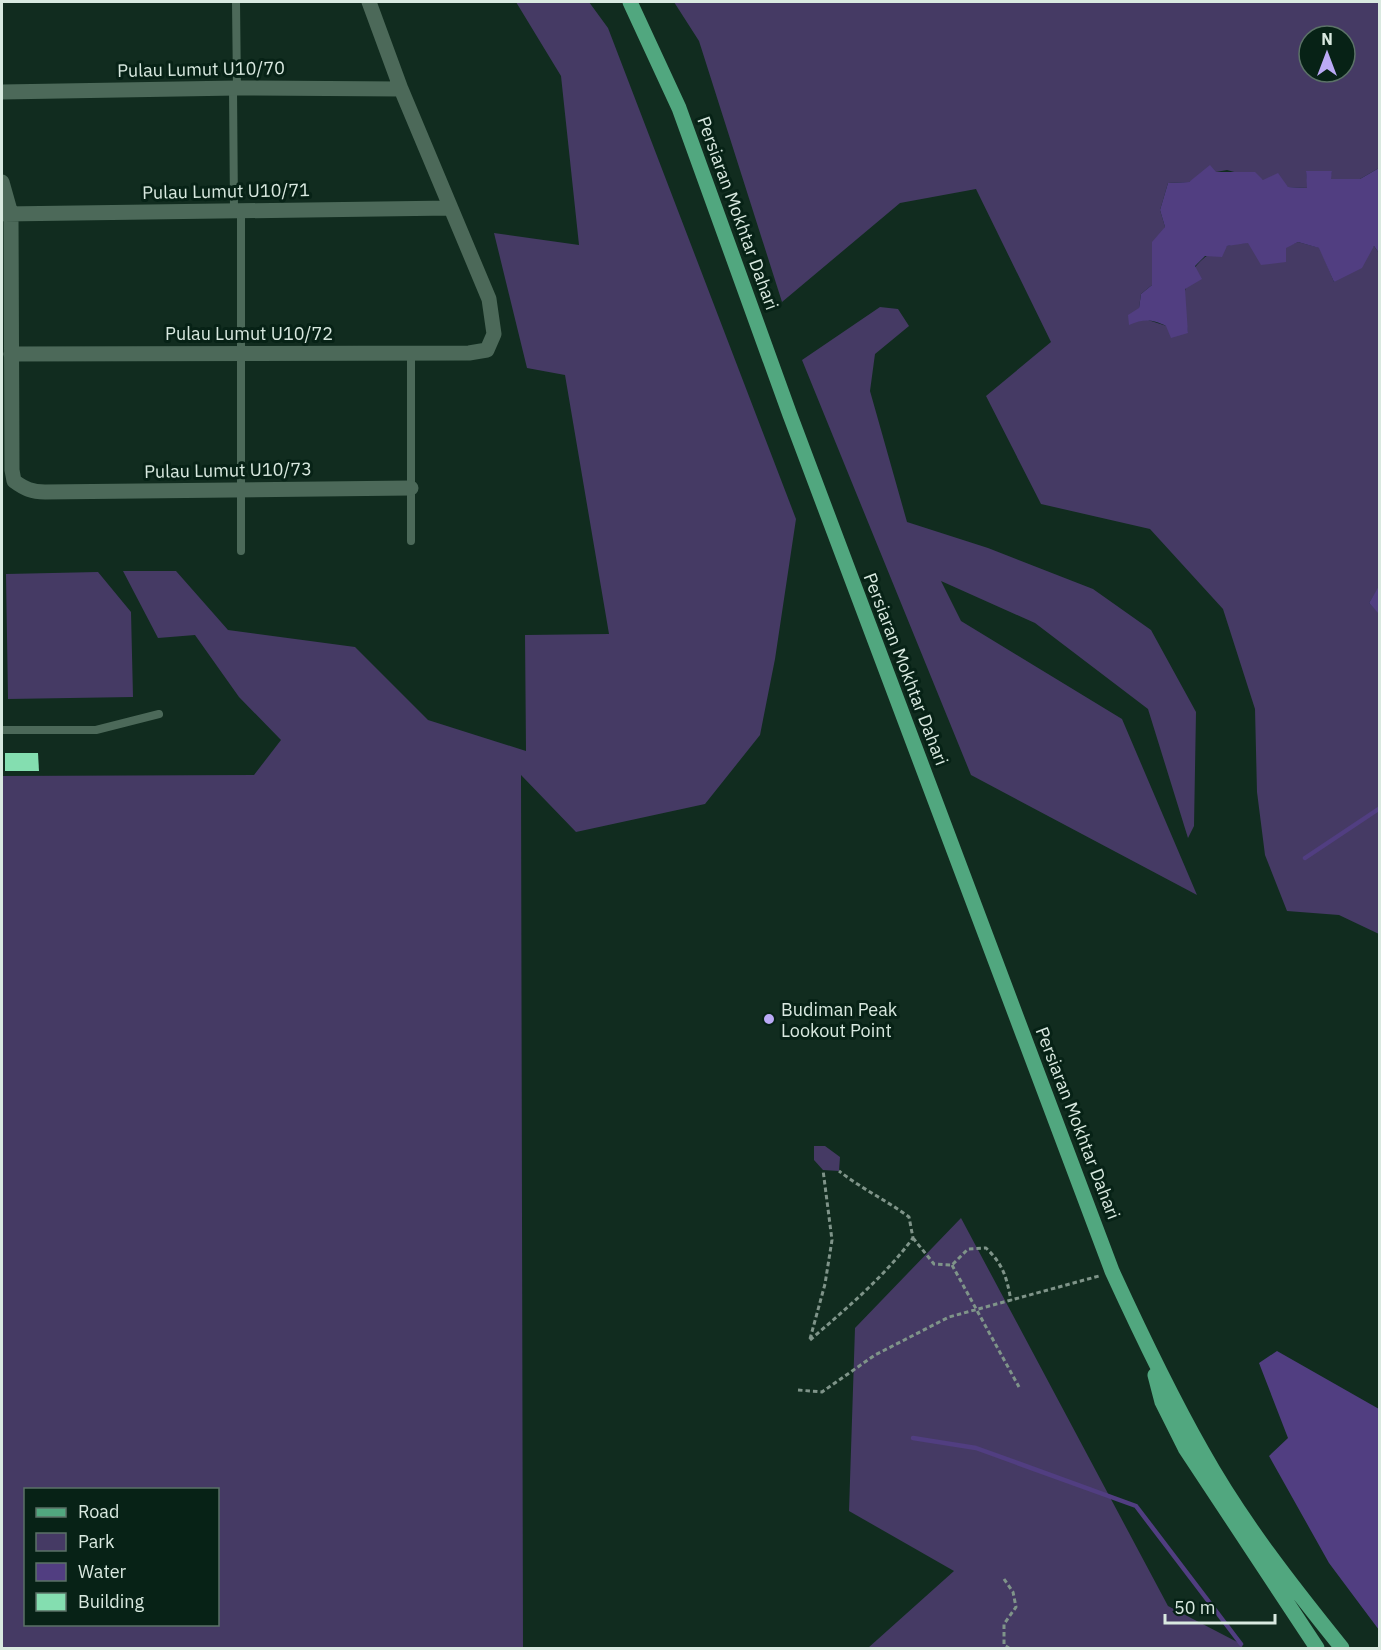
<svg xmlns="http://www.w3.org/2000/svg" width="1381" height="1650" font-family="'IBM Plex Sans',sans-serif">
<rect width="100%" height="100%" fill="#112c1f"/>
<path fill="#453a64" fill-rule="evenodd" d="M516 2H589L608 28 796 519 775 659 760 735 705 804 576 832 521 775 523 1648H2V776L254 775 281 740 239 697 195 635 158 638 123 571H176L228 630 355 647 428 720 526 751 525 635 609 634 565 375 527 368 494 233 579 245 561 76ZM26 1490H218V1624H26Z
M674 2H1379V168L1360 179H1330L1332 171 1306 172 1308 188 1288 187 1227 170 1216 172 1189 182 1168 183 1160 210 1165 227 1153 269 1152 285 1141 294 1139 308 1145 319 1188 333C1186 319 1183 305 1185 291 1189 261 1220 242 1249 243 1269 243 1279 251 1298 242L1320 248 1334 282 1374 246 1379 253 1380 586 1369 603 1380 614 1379 934 1339 915 1287 911 1265 855 1257 792 1255 709 1223 609 1150 529 1041 504 986 396 1051 342 976 189 900 203 782 302 699 41ZM1309 36H1345V72H1309Z
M880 307 898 309 909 326 875 354 870 391 907 522 988 548 1093 589 1151 630 1196 712 1194 826 1188 838 1148 709 1035 623 941 581 961 621 1122 719 1197 895 971 775 802 360Z
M98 572 131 612 133 697 8 699 6 574Z
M814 1146H825L840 1157 839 1171 823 1170 814 1160Z
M961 1218 1168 1606 1241 1644 1243 1648H868L954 1571 849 1511 855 1328Z"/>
<path fill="#513e81" d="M1210 165 1216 172H1255L1263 180 1278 173 1288 187 1307 188 1306 171H1332L1331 179H1360L1379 168V253L1374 246 1362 268 1334 282 1319 248 1298 242 1286 248V262L1261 265 1248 243 1227 246 1222 257 1205 256 1195 266 1202 279 1185 289 1188 333 1171 338 1166 326C1151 319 1144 319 1129 325L1128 315 1139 308 1141 294 1152 285V242L1165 227 1160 210 1168 183 1189 182Z
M1379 586V614L1369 603Z
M1277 1351 1379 1409V1630L1329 1563 1269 1456 1288 1438 1259 1363Z"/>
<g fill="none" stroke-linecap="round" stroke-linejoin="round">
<path stroke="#513e81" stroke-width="4.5" d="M1305 858 1380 808
M913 1438 976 1448 1136 1506 1241 1644"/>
</g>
<path fill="#84deb0" d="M5 753H38L39 771H5Z"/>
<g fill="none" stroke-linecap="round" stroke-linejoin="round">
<path stroke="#7f9489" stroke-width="3" stroke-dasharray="4.5 3" stroke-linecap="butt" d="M913 1238 934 1264 952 1265 968 1249 986 1248C1003 1264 1007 1278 1011 1301
M952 1265 1019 1387
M810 1339 825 1284 832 1240 823 1170
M810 1340C847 1308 884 1277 913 1238L909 1217C886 1200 862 1189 839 1171
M798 1390 822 1392 875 1355 949 1317 1099 1276
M1004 1579 1013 1592 1016 1607 1004 1624V1645L1009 1648"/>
<path stroke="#4c6959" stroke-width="8" d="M236 2 237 88
M233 88 234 211
M411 352V541
M241 551V211
M2 730H96L159 714"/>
<path stroke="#4c6959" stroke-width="15" d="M2 92 237 88 401 89
M2 182 11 214 12 470 14 481C25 489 32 492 45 492L411 488
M4 214 451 208
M11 354 469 353 487 350 494 334 489 299 401 89 369 2"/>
<path stroke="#51a77f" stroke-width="15" d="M630 2 679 108 790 415 1112 1271C1140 1332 1169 1393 1202 1451 1241 1521 1292 1586 1342 1648
M1155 1375 1162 1402 1185 1448 1317 1648"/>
</g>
<circle fill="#bbaaf6" stroke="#072216" stroke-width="2" cx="769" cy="1019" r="6"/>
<g text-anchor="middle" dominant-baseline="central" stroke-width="6" stroke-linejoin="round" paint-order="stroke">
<g font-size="18" fill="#d9e9e0" stroke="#072216">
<text transform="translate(201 69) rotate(-1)">Pulau Lumut U10/70</text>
<text transform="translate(226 191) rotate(-1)">Pulau Lumut U10/71</text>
<text transform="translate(738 213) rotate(70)">Persiaran Mokhtar Dahari</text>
<text x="249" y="333">Pulau Lumut U10/72</text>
<text transform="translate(228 470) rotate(-1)">Pulau Lumut U10/73</text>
<text transform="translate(906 669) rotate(69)">Persiaran Mokhtar Dahari</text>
<text transform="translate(1078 1123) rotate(69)">Persiaran Mokhtar Dahari</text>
</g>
<g font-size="18" fill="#d9e9e0" stroke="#072216" text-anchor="start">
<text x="781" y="1009">Budiman Peak<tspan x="781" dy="21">Lookout Point</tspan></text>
</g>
</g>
<rect width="1381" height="1650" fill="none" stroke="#d9e9e0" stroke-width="6"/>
<rect x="24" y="1488" width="195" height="138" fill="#072216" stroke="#5b7267" stroke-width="1.5"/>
<rect x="36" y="1508" width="30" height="9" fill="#51a77f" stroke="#5b7267" stroke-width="1.5"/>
<text x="78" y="1518" font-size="18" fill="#d9e9e0">Road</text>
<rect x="36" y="1533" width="30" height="18" fill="#453a64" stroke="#5b7267" stroke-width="1.5"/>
<text x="78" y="1548" font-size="18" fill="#d9e9e0">Park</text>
<rect x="36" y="1563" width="30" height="18" fill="#513e81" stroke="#5b7267" stroke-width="1.5"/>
<text x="78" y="1578" font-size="18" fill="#d9e9e0">Water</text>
<rect x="36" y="1593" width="30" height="18" fill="#84deb0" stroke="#5b7267" stroke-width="1.5"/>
<text x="78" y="1608" font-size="18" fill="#d9e9e0">Building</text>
<g transform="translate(1327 54)"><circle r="28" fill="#072216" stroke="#5b7267" stroke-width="1.5"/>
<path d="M0-4.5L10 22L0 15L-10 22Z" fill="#bbaaf6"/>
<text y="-9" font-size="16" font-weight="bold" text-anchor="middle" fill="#d9e9e0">N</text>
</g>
<path d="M1165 1614v9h110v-9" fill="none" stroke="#d9e9e0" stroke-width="3"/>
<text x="1174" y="1614" font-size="18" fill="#d9e9e0" stroke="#072216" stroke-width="4.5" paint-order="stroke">50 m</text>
</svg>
